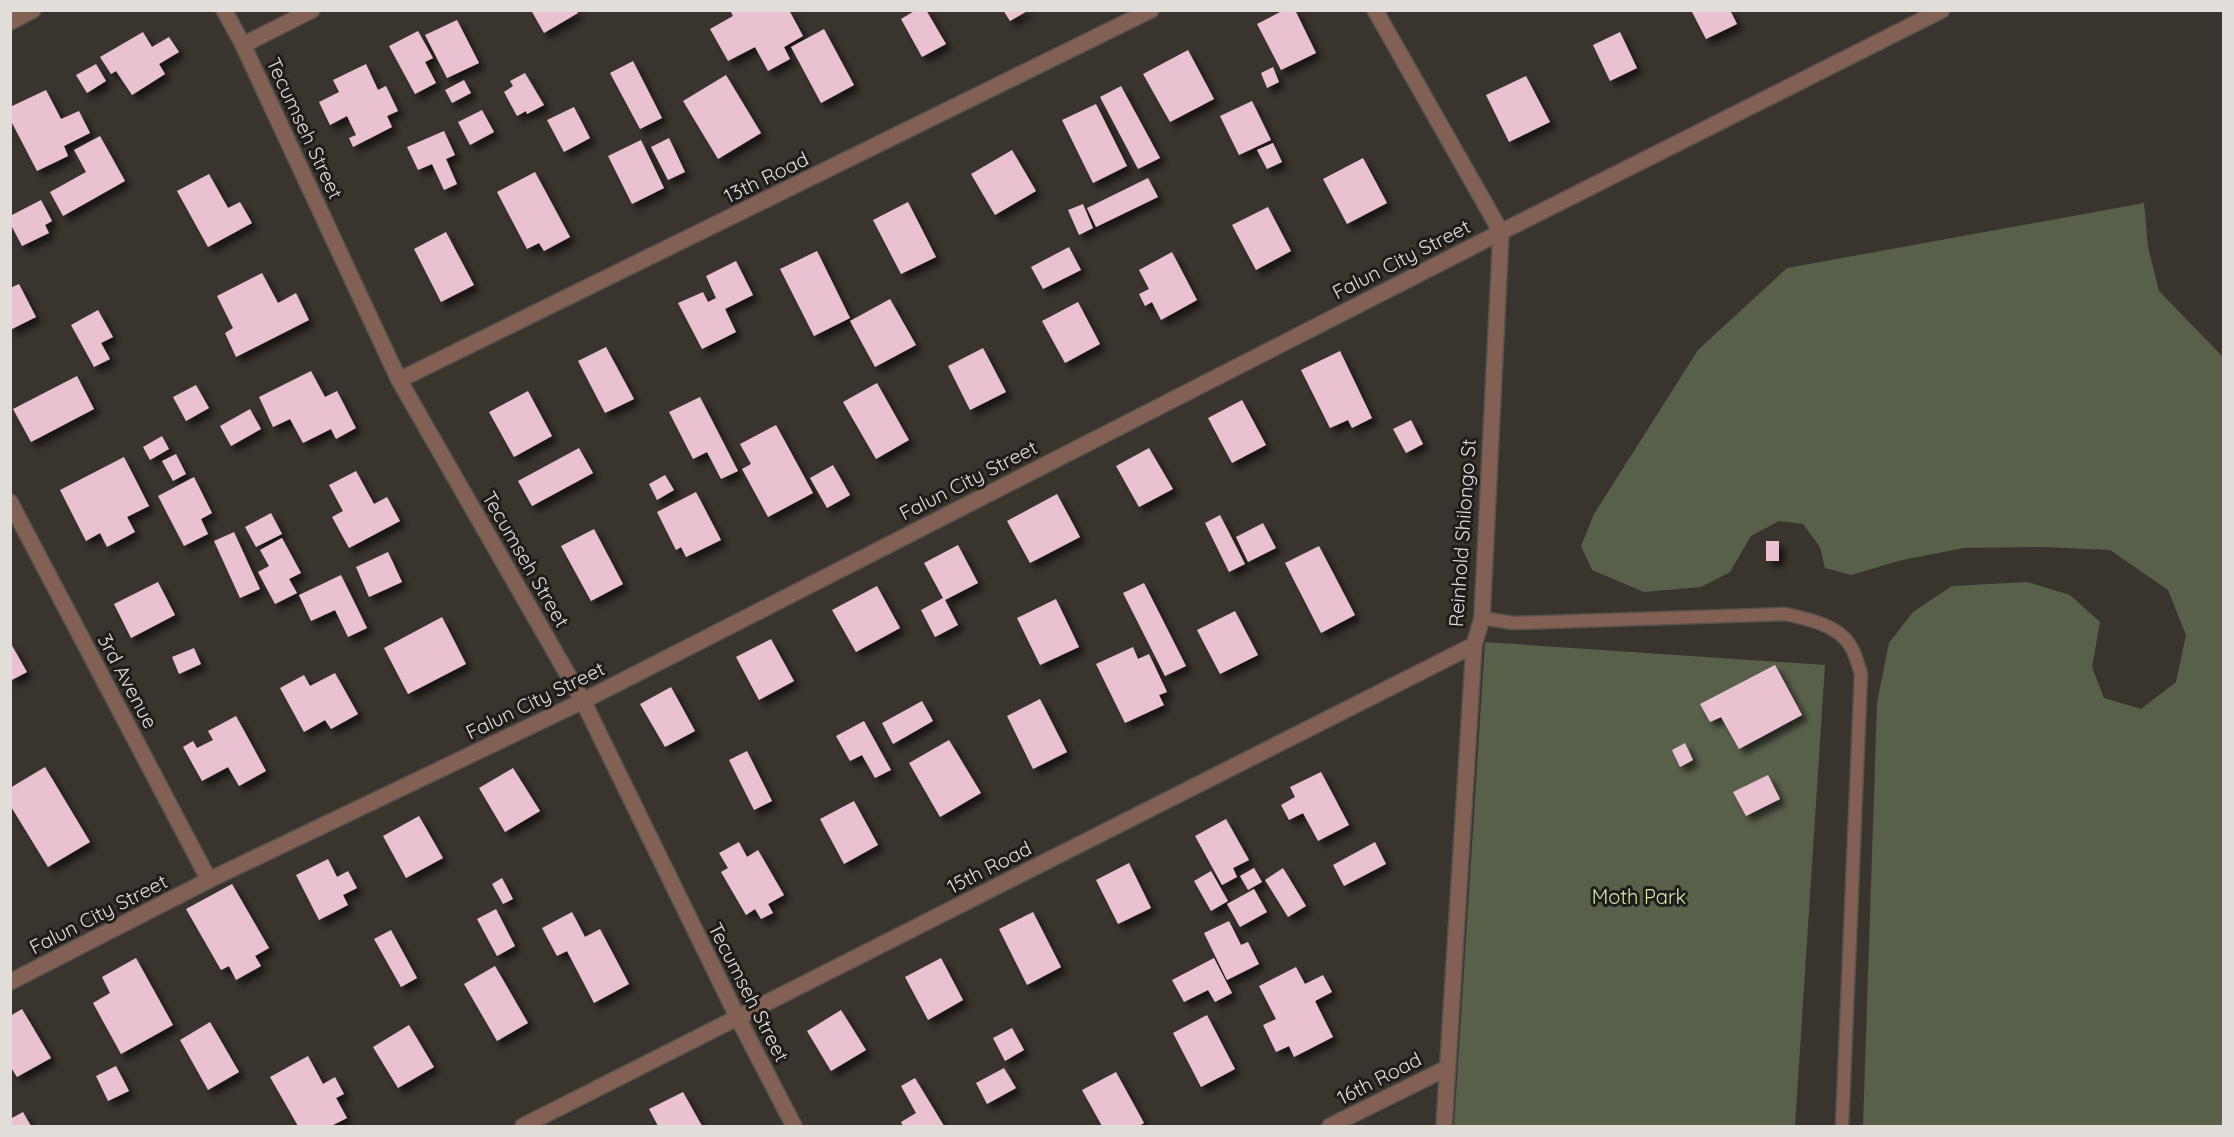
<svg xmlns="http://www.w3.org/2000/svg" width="2234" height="1137" font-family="Quicksand,sans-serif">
<defs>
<filter id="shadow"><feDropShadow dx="5.5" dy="5.5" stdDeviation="3" flood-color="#0009"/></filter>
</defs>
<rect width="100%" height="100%" fill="#3a342e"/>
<path fill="#59604a" d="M2144 203 2148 247 2159 291 2223 357V1126H1863L1877 703 1889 643 1913 612 1952 586 2027 582 2070 595 2100 622 2092 667 2104 698 2141 709 2176 682 2186 635 2168 590 2110 550 2043 547 1964 548 1902 560 1851 575 1825 568 1820 547 1803 524 1779 521 1751 536 1730 572 1701 587 1644 592 1592 570 1581 546 1594 514 1698 350 1787 268Z
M1485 642 1825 665 1795 1126H1454Z"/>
<path fill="#e9c1d1" filter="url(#shadow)" d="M531 10H576L578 13 544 33Z
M730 10H789L803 36 784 47 790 59 768 71 755 47 728 61 710 29 733 16Z
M916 10H926L946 44 922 57 901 19Z
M1003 10H1029L1010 21Z
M1284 10H1295L1316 53 1281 70 1257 24Z
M1691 10H1730L1737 24 1706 39Z
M457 20 479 63 447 78 425 35Z
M824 29 854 85 821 103 791 47Z
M418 31 433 58 425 62 436 83 415 94 389 46Z
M143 32 152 47 169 37 179 52 159 64 165 74 132 95 116 71 111 74 100 57Z
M1620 32 1637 68 1610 81 1593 45Z
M1188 50 1214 99 1170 122 1143 74Z
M633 61 662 118 640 129 610 73Z
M96 64 106 81 87 93 76 75Z
M366 64 378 90 386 86 398 111 387 116 392 127 353 147 349 138 356 135 347 116 330 125 319 102 339 92 333 80Z
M1273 67 1279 82 1267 88 1261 73Z
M525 73 544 105 527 114 526 111 517 116 504 92 513 86 510 81Z
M726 75 761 133 718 159 683 101Z
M1526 76 1550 122 1509 142 1486 95Z
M464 80 471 93 452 103 445 90Z
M1121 86 1160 158 1138 169 1100 97Z
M46 90 61 119 79 111 90 133 64 146 68 156 37 171 10 119V107Z
M1252 101 1271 140 1239 155 1220 116Z
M1096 104 1127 166 1093 183 1062 120Z
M574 107 590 138 564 152 547 120Z
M482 110 494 132 470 145 458 122Z
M444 131 455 155 446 159 457 184 444 190 432 164 418 170 407 147Z
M100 136 125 181 63 216 50 192 86 172 74 150Z
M669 138 685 172 668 180 651 147Z
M641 140 664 188 632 204 608 156Z
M1273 143 1282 162 1267 169 1257 150Z
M1012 150 1036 191 995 215 971 174Z
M1363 158 1387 203 1347 224 1323 179Z
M535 172 570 237 544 251 539 243 527 249 497 192Z
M209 174 228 208 240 202 252 223 208 247 177 191Z
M1148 178 1158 197 1096 227 1087 208Z
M41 200 52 221 45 225 49 233 22 246 10 223V216Z
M908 202 936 257 901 274 873 220Z
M1083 204 1093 228 1079 235 1068 210Z
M1268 207 1291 251 1256 270 1232 225Z
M446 232 474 285 441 302 414 249Z
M1069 247 1081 270 1043 289 1031 267Z
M817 251 850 318 814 336 780 269Z
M1172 252 1197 300 1161 320 1152 302 1145 306 1139 294 1149 289 1139 270Z
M736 261 753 295 725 309 736 332 702 349 678 303 703 292 708 302 716 298 706 276Z
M262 273 278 303 296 293 309 320 236 357 225 333 233 328 217 296Z
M19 284 36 317 10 330V288Z
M890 299 916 345 875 367 850 321Z
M1078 302 1100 344 1065 363 1042 321Z
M98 310 113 337 101 343 110 359 94 367 71 325Z
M606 347 634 399 605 413 578 361Z
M983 348 1006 392 970 410 948 366Z
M1340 351 1372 418 1352 428 1348 420 1330 428 1301 370Z
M311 371 325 397 337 391 356 428 336 439 331 429 303 443 290 419 273 427 259 397Z
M77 376 94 409 31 442 13 409Z
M877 383 909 440 876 459 843 402Z
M196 385 209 408 186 421 173 397Z
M528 391 552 436 514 457 489 412Z
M700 397 738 471 721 479 707 452 693 459 669 412Z
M1242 400 1266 445 1232 463 1208 418Z
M250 409 261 429 231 446 220 426Z
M1411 420 1423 444 1406 453 1393 429Z
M776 425 813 493 768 517 742 469 751 464 740 444Z
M162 436 169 449 150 460 143 447Z
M579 448 593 473 532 506 518 481Z
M1149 448 1173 489 1139 507 1116 466Z
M176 454 186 474 173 481 162 461Z
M124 457 149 506 127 517 135 532 107 547 100 533 86 541 60 490Z
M833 465 850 495 827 508 810 478Z
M356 471 374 504 387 497 400 521 349 548 332 517 343 511 329 485Z
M665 475 674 490 657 500 649 484Z
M194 477 212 513 201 519 208 534 184 546 158 496Z
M696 492 721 540 686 557 681 547 676 550 657 512Z
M1057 494 1080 537 1030 563 1007 521Z
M271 513 282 534 256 547 245 527Z
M1220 515 1245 564 1229 572 1205 523Z
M1263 523 1276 548 1248 562 1236 537Z
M594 529 623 584 591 601 561 546Z
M234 532 260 589 240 598 214 541Z
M282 538 301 573 289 579 297 593 275 604 258 572 269 566 260 550Z
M1766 541H1779V561H1766Z
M958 545 978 583 945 600 958 625 935 637 921 610 943 598 924 563Z
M1319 546 1355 615 1321 633 1285 563Z
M388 552 402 582 369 597 356 567Z
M341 575 367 628 348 637 335 610 311 621 299 595Z
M158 582 175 615 131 638 114 604Z
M1144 583 1186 666 1165 676 1123 593Z
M877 586 900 628 856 652 832 610Z
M1056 599 1079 647 1040 665 1017 618Z
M1235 611 1258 655 1220 674 1197 630Z
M442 617 466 664 408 694 384 648Z
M771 639 794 681 759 700 736 657Z
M10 642 27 672 10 681Z
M1133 647 1138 659 1149 654 1167 692 1159 695 1164 705 1125 723 1096 664Z
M194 648 201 664 179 674 172 657Z
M1775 665 1802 715 1739 749 1721 717 1710 722 1700 704Z
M335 673 358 714 331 729 325 720 304 732 280 688 304 675 310 686Z
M671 687 695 731 665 747 640 704Z
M1040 699 1067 752 1033 769 1007 716Z
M922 701 933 721 893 744 882 723Z
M236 716 266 771 239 786 228 767 202 781 183 747 193 741 197 748 213 740 208 731Z
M864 721 891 770 875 778 862 755 850 761 836 736Z
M949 740 981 793 940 817 909 763Z
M1685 743 1693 760 1680 767 1672 750Z
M747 751 772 801 754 810 729 760Z
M45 767 90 842 48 867 10 805V788Z
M513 768 540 811 505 832 479 788Z
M1321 772 1349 825 1318 841 1303 813 1289 820 1281 805 1295 797 1290 787Z
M1768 775 1780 799 1746 816 1733 792Z
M854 801 878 845 844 864 820 819Z
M419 816 443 858 406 878 383 836Z
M1226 819 1249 860 1233 868 1237 877 1222 885 1195 836Z
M739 842 747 857 758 850 784 895 768 904 773 913 761 919 755 909 746 915 721 872 728 868 719 853Z
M1375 842 1386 864 1344 886 1333 865Z
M328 859 337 877 348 871 357 888 343 895 348 905 319 920 296 875Z
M1129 863 1151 908 1118 924 1096 880Z
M1254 868 1262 882 1248 890 1240 876Z
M1283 868 1306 906 1288 917 1265 880Z
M1211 871 1228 901 1211 911 1194 881Z
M502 878 513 899 503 904 492 884Z
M232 884 269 948 255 956 261 966 236 980 229 966 221 970 186 909Z
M1254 889 1267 912 1240 927 1227 904Z
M496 909 515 946 497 956 477 919Z
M572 912 585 937 600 929 629 984 594 1003 567 951 557 956 542 928Z
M1033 912 1061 967 1027 985 999 929Z
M1229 921 1241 945 1248 942 1259 964 1227 980 1204 933Z
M391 930 417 978 401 987 374 939Z
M136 958 173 1025 121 1054 93 1003 110 993 102 977Z
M941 958 963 1000 928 1020 905 977Z
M1214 958 1232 993 1215 1002 1208 990 1184 1002 1172 980Z
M495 966 528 1023 497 1041 464 984Z
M1296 967 1305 984 1323 975 1332 992 1315 1001 1333 1037 1294 1057 1289 1046 1276 1052 1263 1025 1276 1019 1259 986Z
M22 1009 51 1058 17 1077 10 1066V1016Z
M841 1010 866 1050 831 1071 807 1031Z
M1207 1015 1235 1069 1201 1087 1173 1033Z
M210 1022 239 1072 208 1090 180 1040Z
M409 1025 434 1067 398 1088 373 1047Z
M1012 1028 1024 1050 1005 1061 993 1038Z
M308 1056 323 1084 335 1077 344 1094 336 1098 347 1118 331 1126H298L270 1077Z
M116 1066 129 1091 108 1101 96 1076Z
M1004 1068 1016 1088 987 1104 976 1083Z
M1116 1072 1144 1123 1139 1126H1102L1082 1090Z
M915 1078 944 1126H903L901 1122 916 1113 901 1086Z
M683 1092 702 1126H658L649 1109Z
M23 1112 31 1126H10V1119Z"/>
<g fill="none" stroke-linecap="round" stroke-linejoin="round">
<g stroke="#58524d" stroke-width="15">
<path id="lane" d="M1482 618 1513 623 1785 614C1808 619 1839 625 1851 647 1856 655 1858 665 1861 674L1842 1126"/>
</g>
<g stroke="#58524d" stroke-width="18">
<path id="street" d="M224 10 243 45 399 380 583 701 738 1018 794 1126
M1375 10 1501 232 1482 618 1474 645 1444 1126
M10 22 33 10
M243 45 312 10
M399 380 1151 10
M10 502 209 880
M10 982 209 880 583 701 1501 232 1942 10
M523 1126 1474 645
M1330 1126 1447 1068"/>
</g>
<use href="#lane" stroke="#826053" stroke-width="12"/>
<use href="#street" stroke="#826053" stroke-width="15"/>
</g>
<g text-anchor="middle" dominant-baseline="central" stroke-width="6" stroke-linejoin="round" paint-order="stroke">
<g font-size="20" fill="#e1ddd9" stroke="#1f1c1a">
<text transform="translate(305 128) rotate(65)">Tecumseh Street</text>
<text transform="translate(766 177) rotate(-26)">13th Road</text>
<text transform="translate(1401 259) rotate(-27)">Falun City Street</text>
<text transform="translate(968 480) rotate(-27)">Falun City Street</text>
<text transform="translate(1462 533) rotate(-86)">Reinhold Shilongo St</text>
<text transform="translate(526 559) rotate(60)">Tecumseh Street</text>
<text transform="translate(128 681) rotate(62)">3rd Avenue</text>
<text transform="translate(535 700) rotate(-26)">Falun City Street</text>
<text transform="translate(989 867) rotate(-27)">15th Road</text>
<text transform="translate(98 914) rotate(-27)">Falun City Street</text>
<text transform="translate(749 992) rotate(63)">Tecumseh Street</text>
<text transform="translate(1379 1078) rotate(-27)">16th Road</text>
</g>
<g font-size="20" fill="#d5e8ac" stroke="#1f1c1a">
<text x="1639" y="896">Moth Park</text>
</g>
</g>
<rect width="2234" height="1137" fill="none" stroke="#e1ddd9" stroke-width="24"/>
</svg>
